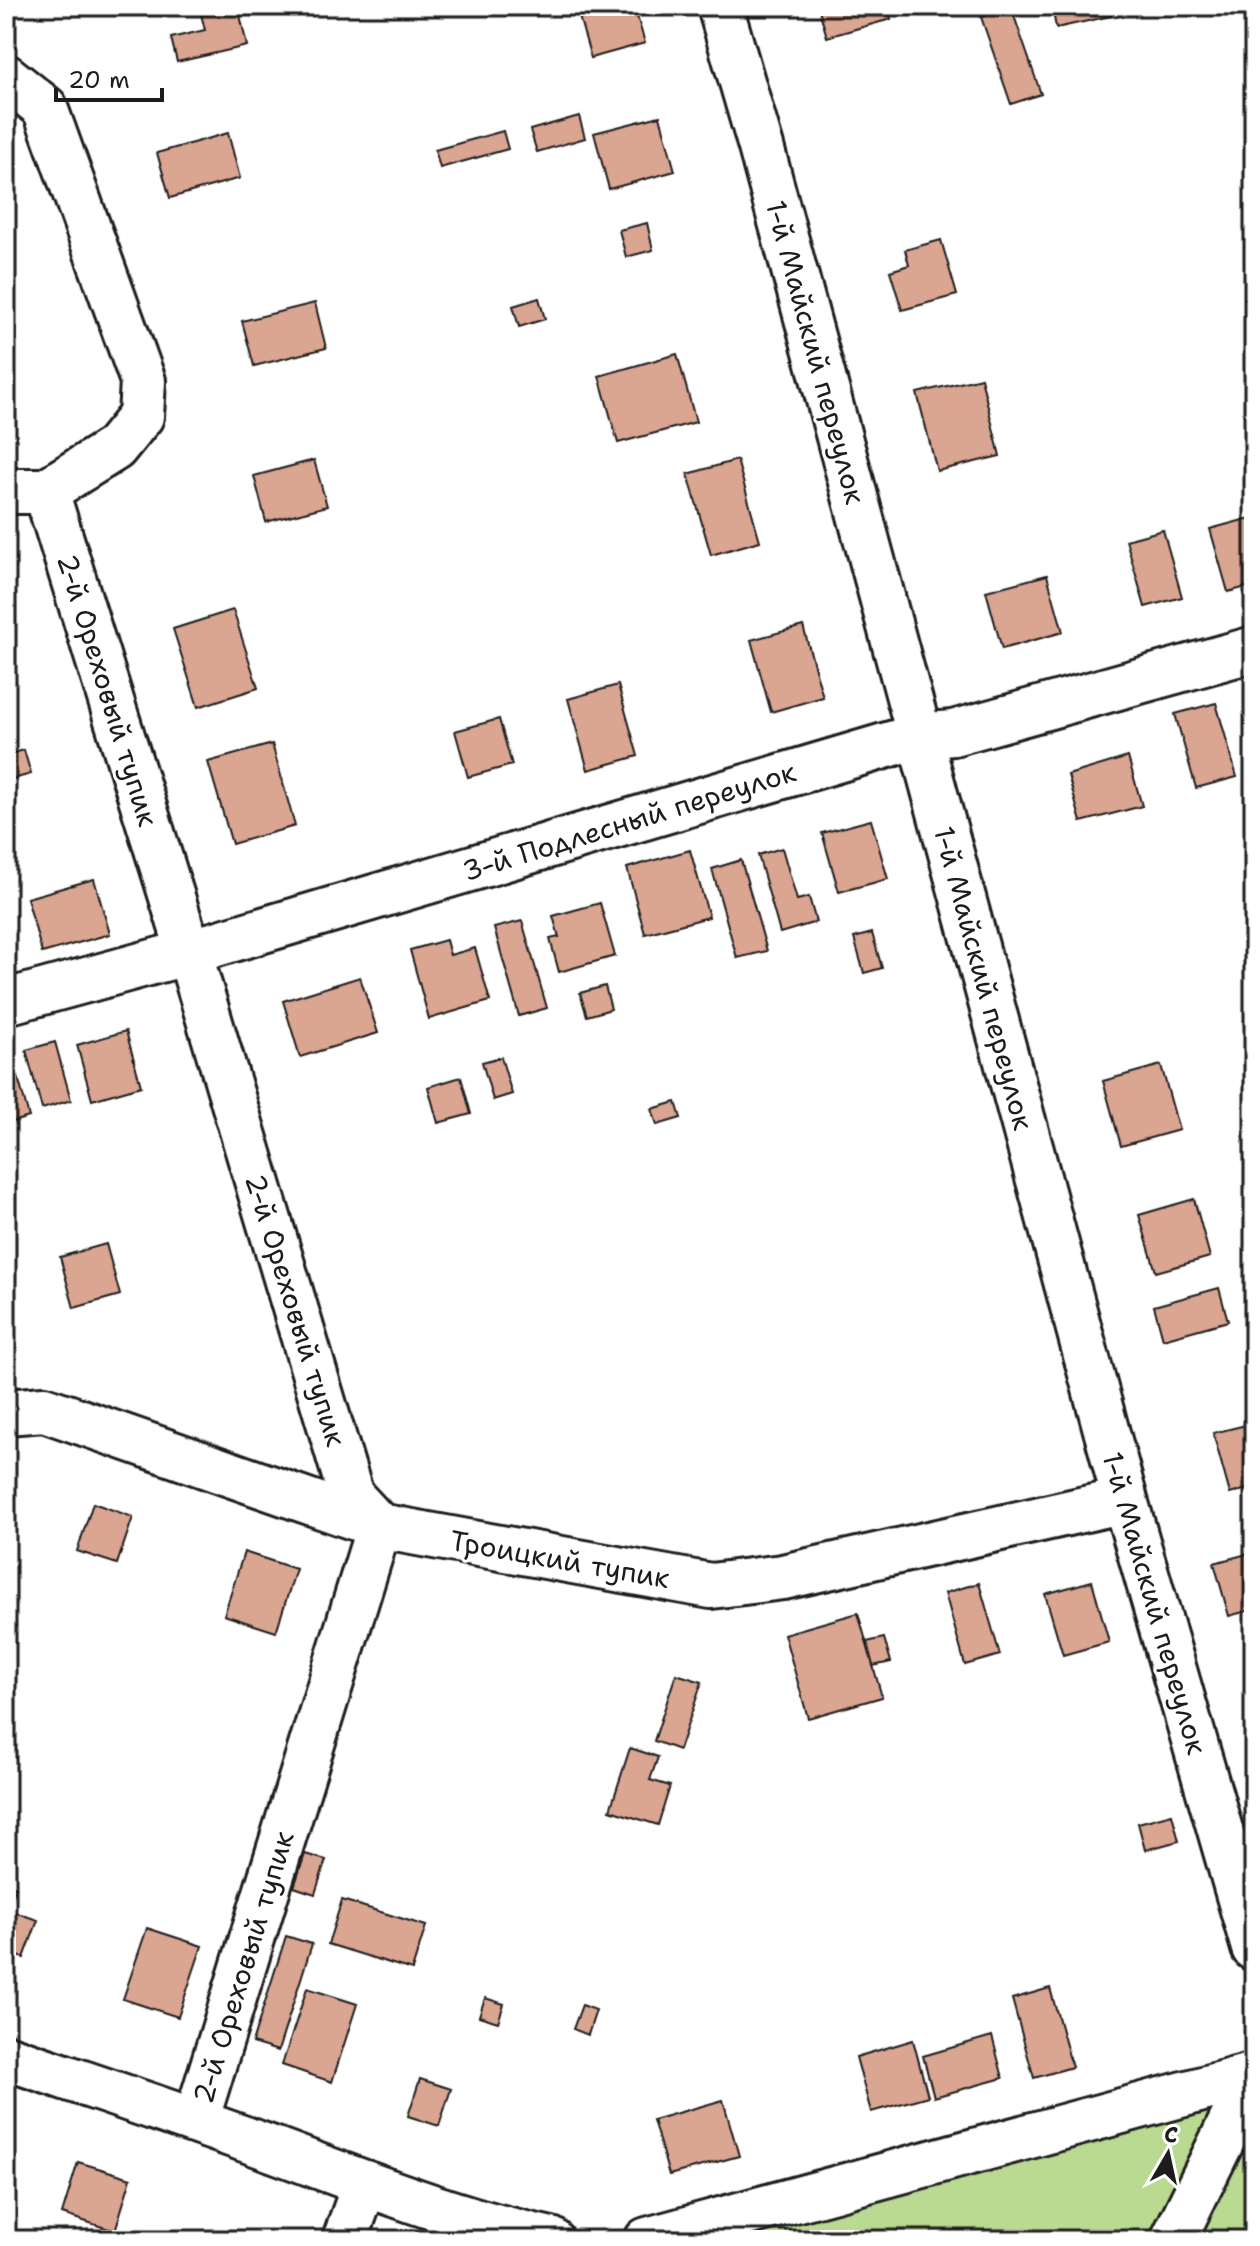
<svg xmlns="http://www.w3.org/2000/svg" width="1260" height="2246" font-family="'Shantell Sans',sans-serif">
<rect width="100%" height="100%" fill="#fff"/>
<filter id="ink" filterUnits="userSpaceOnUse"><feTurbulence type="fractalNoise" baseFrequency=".0125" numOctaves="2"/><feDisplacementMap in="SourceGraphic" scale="16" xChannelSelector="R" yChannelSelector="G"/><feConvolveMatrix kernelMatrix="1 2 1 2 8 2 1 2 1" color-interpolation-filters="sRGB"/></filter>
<g filter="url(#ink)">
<path fill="#bad991" stroke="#6b7a56" stroke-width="2" d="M1254 2096V2240H734L726 2238Z"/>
<path fill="#daa591" stroke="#1c1c1c" stroke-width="2" d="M238 6 247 46 177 62 171 38 205 30 201 14Z
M576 6H634L645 43 591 58Z
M818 6H888L891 19 827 37Z
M1052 6H1109L1111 16 1056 28Z
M1011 7 1041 94 1011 104 981 17Z
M579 116 585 138 537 152 530 130Z
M660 116 675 171 609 189 594 133Z
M503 131 508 149 440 168 435 150Z
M228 133 240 178 170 198 157 153Z
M647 223 653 250 626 257 619 230Z
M941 240 957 295 902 310 890 271 909 265 905 250Z
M539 298 545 319 519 327 513 306Z
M315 303 326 348 254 366 242 321Z
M677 354 696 422 618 443 599 376Z
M981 378 1000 456 937 471 917 393Z
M314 460 327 506 266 522 254 476Z
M737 460 760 541 711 555 688 474Z
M1254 517V585L1228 592 1210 529Z
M1163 530 1182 597 1145 607 1126 540Z
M1047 575 1063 632 1002 649 986 591Z
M233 610 258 688 198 707 173 629Z
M803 626 823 697 771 712 751 640Z
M618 685 638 756 588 770 568 699Z
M1216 703 1237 777 1196 788 1175 714Z
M499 719 512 765 468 777 455 731Z
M272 744 295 826 232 844 208 762Z
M24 750 31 774 6 781V755Z
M1128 757 1142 806 1081 822 1068 775Z
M871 820 888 879 839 892 822 833Z
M782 848 797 900 809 897 816 922 780 933 758 855Z
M690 850 709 917 645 934 627 868Z
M741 860 767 951 737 958 712 869Z
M94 879 110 934 42 953 27 898Z
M600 903 615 956 559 972 550 939 559 937 553 916Z
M522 921 547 1008 519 1016 494 928Z
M872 933 882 968 864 973 854 938Z
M446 940 450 955 475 948 490 1001 429 1019 410 950Z
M360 977 378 1033 300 1057 283 1001Z
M605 986 611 1009 587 1016 580 993Z
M126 1031 141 1086 92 1100 77 1045Z
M55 1042 71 1100 42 1109 26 1050Z
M501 1057 512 1094 493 1100 482 1062Z
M14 1063 29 1117 6 1124V1065Z
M1161 1065 1179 1130 1121 1146 1103 1081Z
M461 1077 471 1114 438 1123 428 1087Z
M676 1102 681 1118 657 1125 652 1109Z
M1194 1199 1210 1257 1156 1272 1139 1215Z
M106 1244 120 1295 74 1308 60 1257Z
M1219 1288 1228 1321 1163 1339 1154 1306Z
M1254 1423V1487L1230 1494 1213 1433Z
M93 1503 133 1517 117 1564 77 1551Z
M244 1552 296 1569 276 1632 224 1615Z
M1254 1552V1609L1229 1616 1214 1563Z
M1092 1581 1109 1642 1063 1655 1045 1594Z
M979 1583 1000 1655 965 1665 945 1593Z
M858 1613 882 1697 808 1718 784 1634Z
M884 1638 891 1662 873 1666 867 1642Z
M676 1674 702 1682 679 1750 654 1741Z
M630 1748 658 1757 650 1780 670 1786 658 1825 610 1810Z
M1172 1814 1179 1841 1145 1850 1138 1823Z
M305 1854 326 1860 315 1894 294 1887Z
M6 1884 16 1887 8 1910 38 1920 24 1958 6 1952Z
M342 1900 426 1926 412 1970 328 1944Z
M147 1928 202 1946 178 2017 123 1999Z
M286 1936 312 1944 278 2051 252 2043Z
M307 1988 357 2004 332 2082 282 2065Z
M1050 1988 1072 2067 1034 2078 1012 1999Z
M485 1998 504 2004 498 2022 479 2016Z
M582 2005 596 2010 588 2035 573 2029Z
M992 2036 1003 2078 934 2097 923 2056Z
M913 2040 928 2096 871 2112 856 2057Z
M420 2079 451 2089 439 2126 408 2116Z
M723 2100 739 2156 669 2175 653 2120Z
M78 2162 131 2178 115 2231 62 2214Z"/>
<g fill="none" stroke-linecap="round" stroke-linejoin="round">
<g stroke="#1c1c1c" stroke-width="50">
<path id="minor" d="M720 6 761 147 1125 1500 1254 1948
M6 77 45 108 143 381 141 416 115 448 46 491 189 952 351 1496 379 1526 196 2121
M6 491H46
M6 1002 189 952 918 736 953 733 1254 649
M6 1412 44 1409 379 1526 711 1586 783 1577 1125 1500
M6 2057C97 2088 188 2118 278 2151 367 2184 458 2220 551 2240
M345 2240 365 2183
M647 2240 1254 2075
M1173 2240 1241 2102 1254 2092"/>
</g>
<use href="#minor" stroke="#fff" stroke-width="44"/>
</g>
</g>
<g text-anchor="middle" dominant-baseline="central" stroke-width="6" stroke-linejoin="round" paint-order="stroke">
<g font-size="28" fill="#1c1c1c" stroke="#fff">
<text transform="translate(816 352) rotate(75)">1-й Майский переулок</text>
<text transform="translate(108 690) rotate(73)">2-й Ореховый тупик</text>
<text transform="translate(629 821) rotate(-17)">3-й Подлесный переулок</text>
<text transform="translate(984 978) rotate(75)">1-й Майский переулок</text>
<text transform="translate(296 1310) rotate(73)">2-й Ореховый тупик</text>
<text transform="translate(560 1559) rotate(10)">Троицкий тупик</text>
<text transform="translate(1155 1603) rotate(74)">1-й Майский переулок</text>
<text transform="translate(243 1967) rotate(-73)">2-й Ореховый тупик</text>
</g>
</g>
<rect width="1260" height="2246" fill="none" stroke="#fff" stroke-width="32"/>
<rect x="16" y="16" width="1228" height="2214" fill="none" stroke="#1c1c1c" stroke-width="3" filter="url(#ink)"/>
<g transform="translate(1168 2154) rotate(9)" stroke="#ffffff" stroke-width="6" paint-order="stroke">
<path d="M0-6L14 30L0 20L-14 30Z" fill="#1c1c1c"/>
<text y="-12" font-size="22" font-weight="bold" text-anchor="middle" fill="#1c1c1c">С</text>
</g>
<path d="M56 88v12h106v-12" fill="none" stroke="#1c1c1c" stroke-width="4"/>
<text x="68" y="88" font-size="24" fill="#1c1c1c" stroke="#ffffff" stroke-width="6" paint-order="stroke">20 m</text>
</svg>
